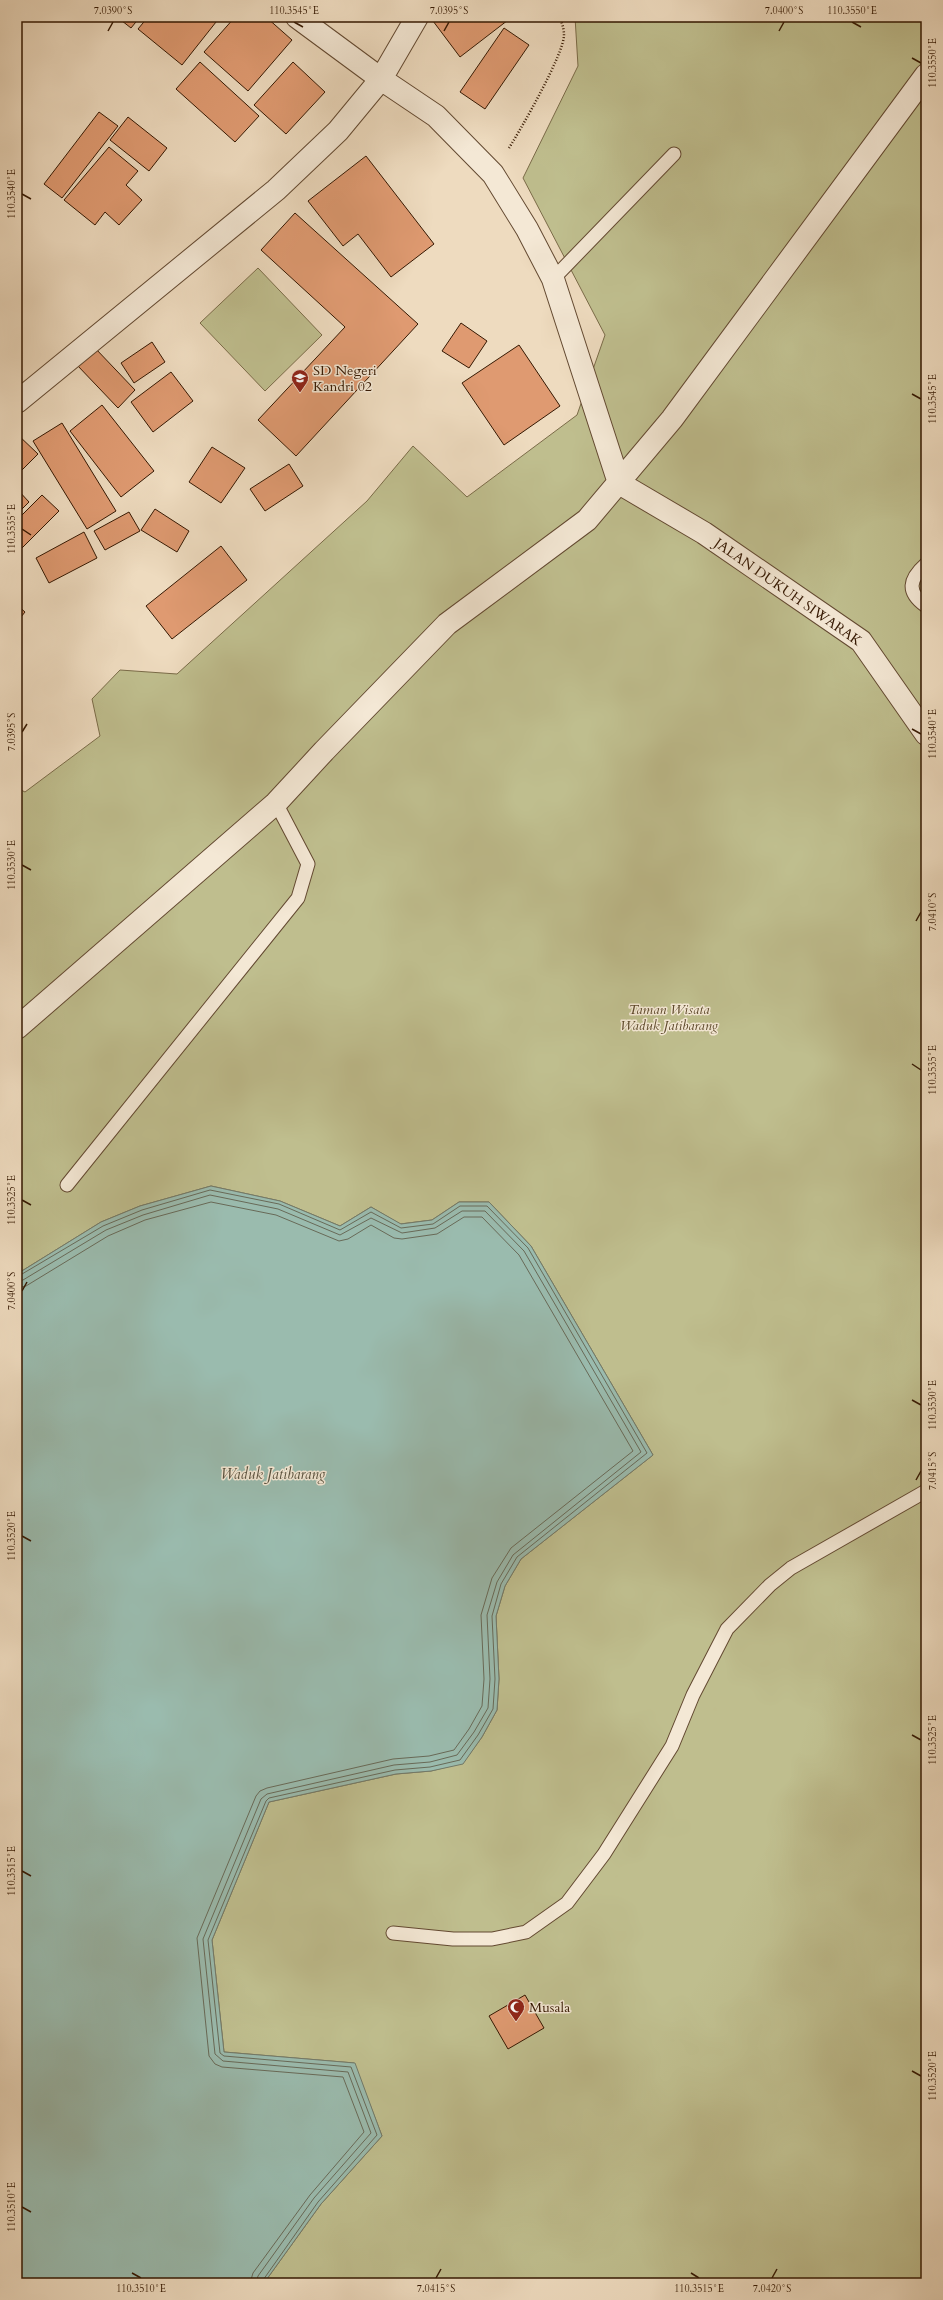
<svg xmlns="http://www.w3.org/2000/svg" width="943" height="2300" font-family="Cardo,serif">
<rect width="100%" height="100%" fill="#eedbbf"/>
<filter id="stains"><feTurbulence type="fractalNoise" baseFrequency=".005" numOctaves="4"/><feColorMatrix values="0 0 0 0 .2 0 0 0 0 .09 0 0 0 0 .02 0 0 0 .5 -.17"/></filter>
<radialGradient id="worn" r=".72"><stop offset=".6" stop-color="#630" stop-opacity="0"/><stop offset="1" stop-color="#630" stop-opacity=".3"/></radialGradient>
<path fill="#bfbe8e" stroke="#7a6b48" d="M575 17H926V2283H264L321 2204 382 2136 354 2063 224 2052 212 1940 269 1802 396 1774 431 1771 463 1763 482 1737 497 1710 499 1679 496 1616 505 1586 521 1559 653 1455 531 1246 489 1202H459L432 1220 400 1224 371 1207 340 1226 280 1201 211 1186 140 1206 101 1222 17 1274V788L25 792 100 736 92 699 120 670 177 674 367 501 413 446 467 497 577 415 605 335 523 178 578 66Z
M258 268 322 335 265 391 200 323Z"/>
<path fill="#9abbae" stroke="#727a69" d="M211 1186 280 1201 340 1226 371 1207 401 1224 432 1220 459 1202H489L531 1246 653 1455 521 1559 505 1586 496 1616 499 1679 497 1710 482 1737 463 1764 431 1771 396 1774 269 1802 212 1940 224 2052 355 2063 382 2136 321 2204 264 2283H17V1274L101 1222 140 1206Z"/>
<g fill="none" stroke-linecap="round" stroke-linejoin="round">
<path stroke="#686a58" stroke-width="1" d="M17 1277 103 1226 142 1210 210 1190 279 1204 340 1230 371 1212 401 1228 433 1224 460 1206H487L528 1248 647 1453 517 1557 501 1584 492 1616 495 1679 493 1709 478 1735 460 1760 430 1767 395 1770 269 1798 266 1801 208 1940 220 2053 224 2056 351 2067 377 2135 318 2202 261 2283
M17 1282 23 1280 106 1230 143 1215 210 1195 278 1209 340 1235 371 1218 402 1233 435 1228 462 1211H485L524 1251 641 1452 513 1555 497 1582 487 1615 490 1679 488 1708 474 1732 457 1755 430 1762 394 1765 267 1794 261 1799 203 1939 215 2054 223 2061 348 2072 371 2133 314 2198 258 2276 256 2283
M17 1288 26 1286 108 1236 145 1220 211 1202 276 1215 339 1241 348 1239 371 1225 394 1238 402 1239 437 1234 464 1217H482L519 1255 633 1451 511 1548 492 1578 481 1615 484 1679 482 1706 469 1729 454 1750 429 1756 393 1759 267 1788 260 1791 256 1796 197 1938 209 2056 215 2064 222 2067 343 2077 364 2132 310 2195 253 2273 250 2283"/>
</g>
<path fill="#df9a71" stroke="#351802" d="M117 17H140L131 28Z
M148 17H220L182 65 138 29Z
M235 17H266L292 40 248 91 204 52Z
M430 17H512L460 57Z
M504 28 529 45 485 109 460 92Z
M200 62 259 116 235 142 176 89Z
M293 62 325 92 286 134 254 105Z
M99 112 118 126 62 198 44 184Z
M128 117 167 148 149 171 110 140Z
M109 147 138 171 126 185 142 200 119 225 105 212 95 225 64 200Z
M366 156 434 244 391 277 358 234 343 246 308 201Z
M295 213 418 324 296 456 258 420 345 327 261 250Z
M461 323 487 341 469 368 442 351Z
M152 342 165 362 134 383 121 363Z
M519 345 560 406 504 445 462 383Z
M95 348 135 390 118 408 77 365Z
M171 372 193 401 153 432 131 402Z
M102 405 154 471 121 497 70 431Z
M62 423 116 511 87 529 33 441Z
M17 434 38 454 17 475Z
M212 447 245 468 221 503 189 482Z
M289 464 303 486 265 511 250 489Z
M17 489 29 502 17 514Z
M42 495 59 511 17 553V520Z
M155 509 189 531 177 552 141 530Z
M129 512 140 531 105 550 94 531Z
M84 532 97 558 49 583 36 558Z
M221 546 247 580 172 639 146 606Z
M17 605 25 612 17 622Z
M525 1995 544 2028 508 2049 489 2016Z"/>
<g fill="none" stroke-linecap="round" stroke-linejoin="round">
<g stroke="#634931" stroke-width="15">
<path id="service" d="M553 279 674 154
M926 564C909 579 906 592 926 606
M67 1185 298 898 308 864 276 803
M393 1933 453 1939H492L526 1932 567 1903 604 1854 672 1746 693 1695 727 1629 770 1585 791 1568 926 1491"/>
</g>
<g stroke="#634931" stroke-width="24">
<path id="minor" d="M417 17 381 79 436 116 493 174 527 229 553 279 619 483
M17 402 276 190 338 131 381 79 297 17
M619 483 704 533 861 641 926 734
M17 1028 276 803 324 751 447 624 587 520 672 419 926 75"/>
</g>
<path stroke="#351802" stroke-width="2.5" stroke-dasharray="1 2" stroke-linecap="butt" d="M509 148C521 129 564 54 564 35 564 29 562 22 559 17"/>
<use href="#service" stroke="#f4e8d5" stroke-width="13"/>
<use href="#minor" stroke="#f4e8d5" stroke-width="22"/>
</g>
<path fill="none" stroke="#351802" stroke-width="1.5" d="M294 22 303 27M852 22 861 27M108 31 113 22M444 31 449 22M779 31 784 22M912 58 921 63M22 194 31 199M912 394 921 399M22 529 31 535M912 729 921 734M22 732 27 724M22 865 31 870M916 921 921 912M912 1064 921 1070M22 1200 31 1205M22 1291 27 1282M912 1400 921 1405M916 1480 921 1471M22 1536 31 1541M912 1735 921 1740M22 1871 31 1876M912 2071 921 2076M22 2207 31 2212M132 2273 141 2278M691 2273 699 2278M436 2278 441 2269M772 2278 777 2269"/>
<defs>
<g id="school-pin" transform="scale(0.9)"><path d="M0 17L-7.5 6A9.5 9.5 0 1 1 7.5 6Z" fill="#8f2418" stroke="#f4e8d5"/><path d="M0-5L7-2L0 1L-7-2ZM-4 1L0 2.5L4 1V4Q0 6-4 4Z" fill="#fff"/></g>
<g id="mosque-pin" transform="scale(0.9)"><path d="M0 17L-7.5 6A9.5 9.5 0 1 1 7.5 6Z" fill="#8f2418" stroke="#f4e8d5"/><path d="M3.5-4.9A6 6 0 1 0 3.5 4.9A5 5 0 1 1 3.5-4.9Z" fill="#fff"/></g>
</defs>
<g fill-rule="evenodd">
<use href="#school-pin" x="300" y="378"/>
<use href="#mosque-pin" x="516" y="2007"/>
</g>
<g text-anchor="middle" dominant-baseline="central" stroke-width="3" stroke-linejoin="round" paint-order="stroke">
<g font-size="14" fill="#351802" stroke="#f4e8d5" text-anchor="start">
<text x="313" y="370">SD Negeri<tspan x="313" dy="16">Kandri 02</tspan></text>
<text x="529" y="2007">Musala</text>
</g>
<g font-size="14" fill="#351802" stroke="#f4e8d5">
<text transform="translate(788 592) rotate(35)">JALAN DUKUH SIWARAK</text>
</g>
<g font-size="14" font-style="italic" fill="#5e4a2c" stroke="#f4e8d5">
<text x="669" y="1009">Taman Wisata<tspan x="669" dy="16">Waduk Jatibarang</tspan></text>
</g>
<g font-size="15" font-style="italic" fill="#58513e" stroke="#f4e8d5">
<text x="273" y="1474">Waduk Jatibarang</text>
</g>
</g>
<rect width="943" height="2300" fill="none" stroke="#eedbbf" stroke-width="44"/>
<rect x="22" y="22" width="899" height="2256" fill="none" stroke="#351802" stroke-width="1.5"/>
<g font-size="10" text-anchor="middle" fill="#351802">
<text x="113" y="14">7.0390°S</text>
<text x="294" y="14">110.3545°E</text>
<text x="449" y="14">7.0395°S</text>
<text x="784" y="14">7.0400°S</text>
<text x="852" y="14">110.3550°E</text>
<text transform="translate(932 63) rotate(-90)" y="4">110.3550°E</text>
<text transform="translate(11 194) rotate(-90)" y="4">110.3540°E</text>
<text transform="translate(932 399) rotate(-90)" y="4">110.3545°E</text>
<text transform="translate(11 529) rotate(-90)" y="4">110.3535°E</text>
<text transform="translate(11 732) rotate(-90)" y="4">7.0395°S</text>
<text transform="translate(932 734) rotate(-90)" y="4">110.3540°E</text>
<text transform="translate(11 865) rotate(-90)" y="4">110.3530°E</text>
<text transform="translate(932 912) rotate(-90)" y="4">7.0410°S</text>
<text transform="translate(932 1070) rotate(-90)" y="4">110.3535°E</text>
<text transform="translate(11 1200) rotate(-90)" y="4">110.3525°E</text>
<text transform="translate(11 1291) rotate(-90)" y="4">7.0400°S</text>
<text transform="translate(932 1405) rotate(-90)" y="4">110.3530°E</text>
<text transform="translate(932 1471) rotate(-90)" y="4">7.0415°S</text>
<text transform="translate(11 1536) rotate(-90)" y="4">110.3520°E</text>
<text transform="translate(932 1740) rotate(-90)" y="4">110.3525°E</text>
<text transform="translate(11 1871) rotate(-90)" y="4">110.3515°E</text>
<text transform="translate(932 2076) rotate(-90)" y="4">110.3520°E</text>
<text transform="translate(11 2207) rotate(-90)" y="4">110.3510°E</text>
<text x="141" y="2292">110.3510°E</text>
<text x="436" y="2292">7.0415°S</text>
<text x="699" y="2292">110.3515°E</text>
<text x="772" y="2292">7.0420°S</text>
</g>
<rect width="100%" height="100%" filter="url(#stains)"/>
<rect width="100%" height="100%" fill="url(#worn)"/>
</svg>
